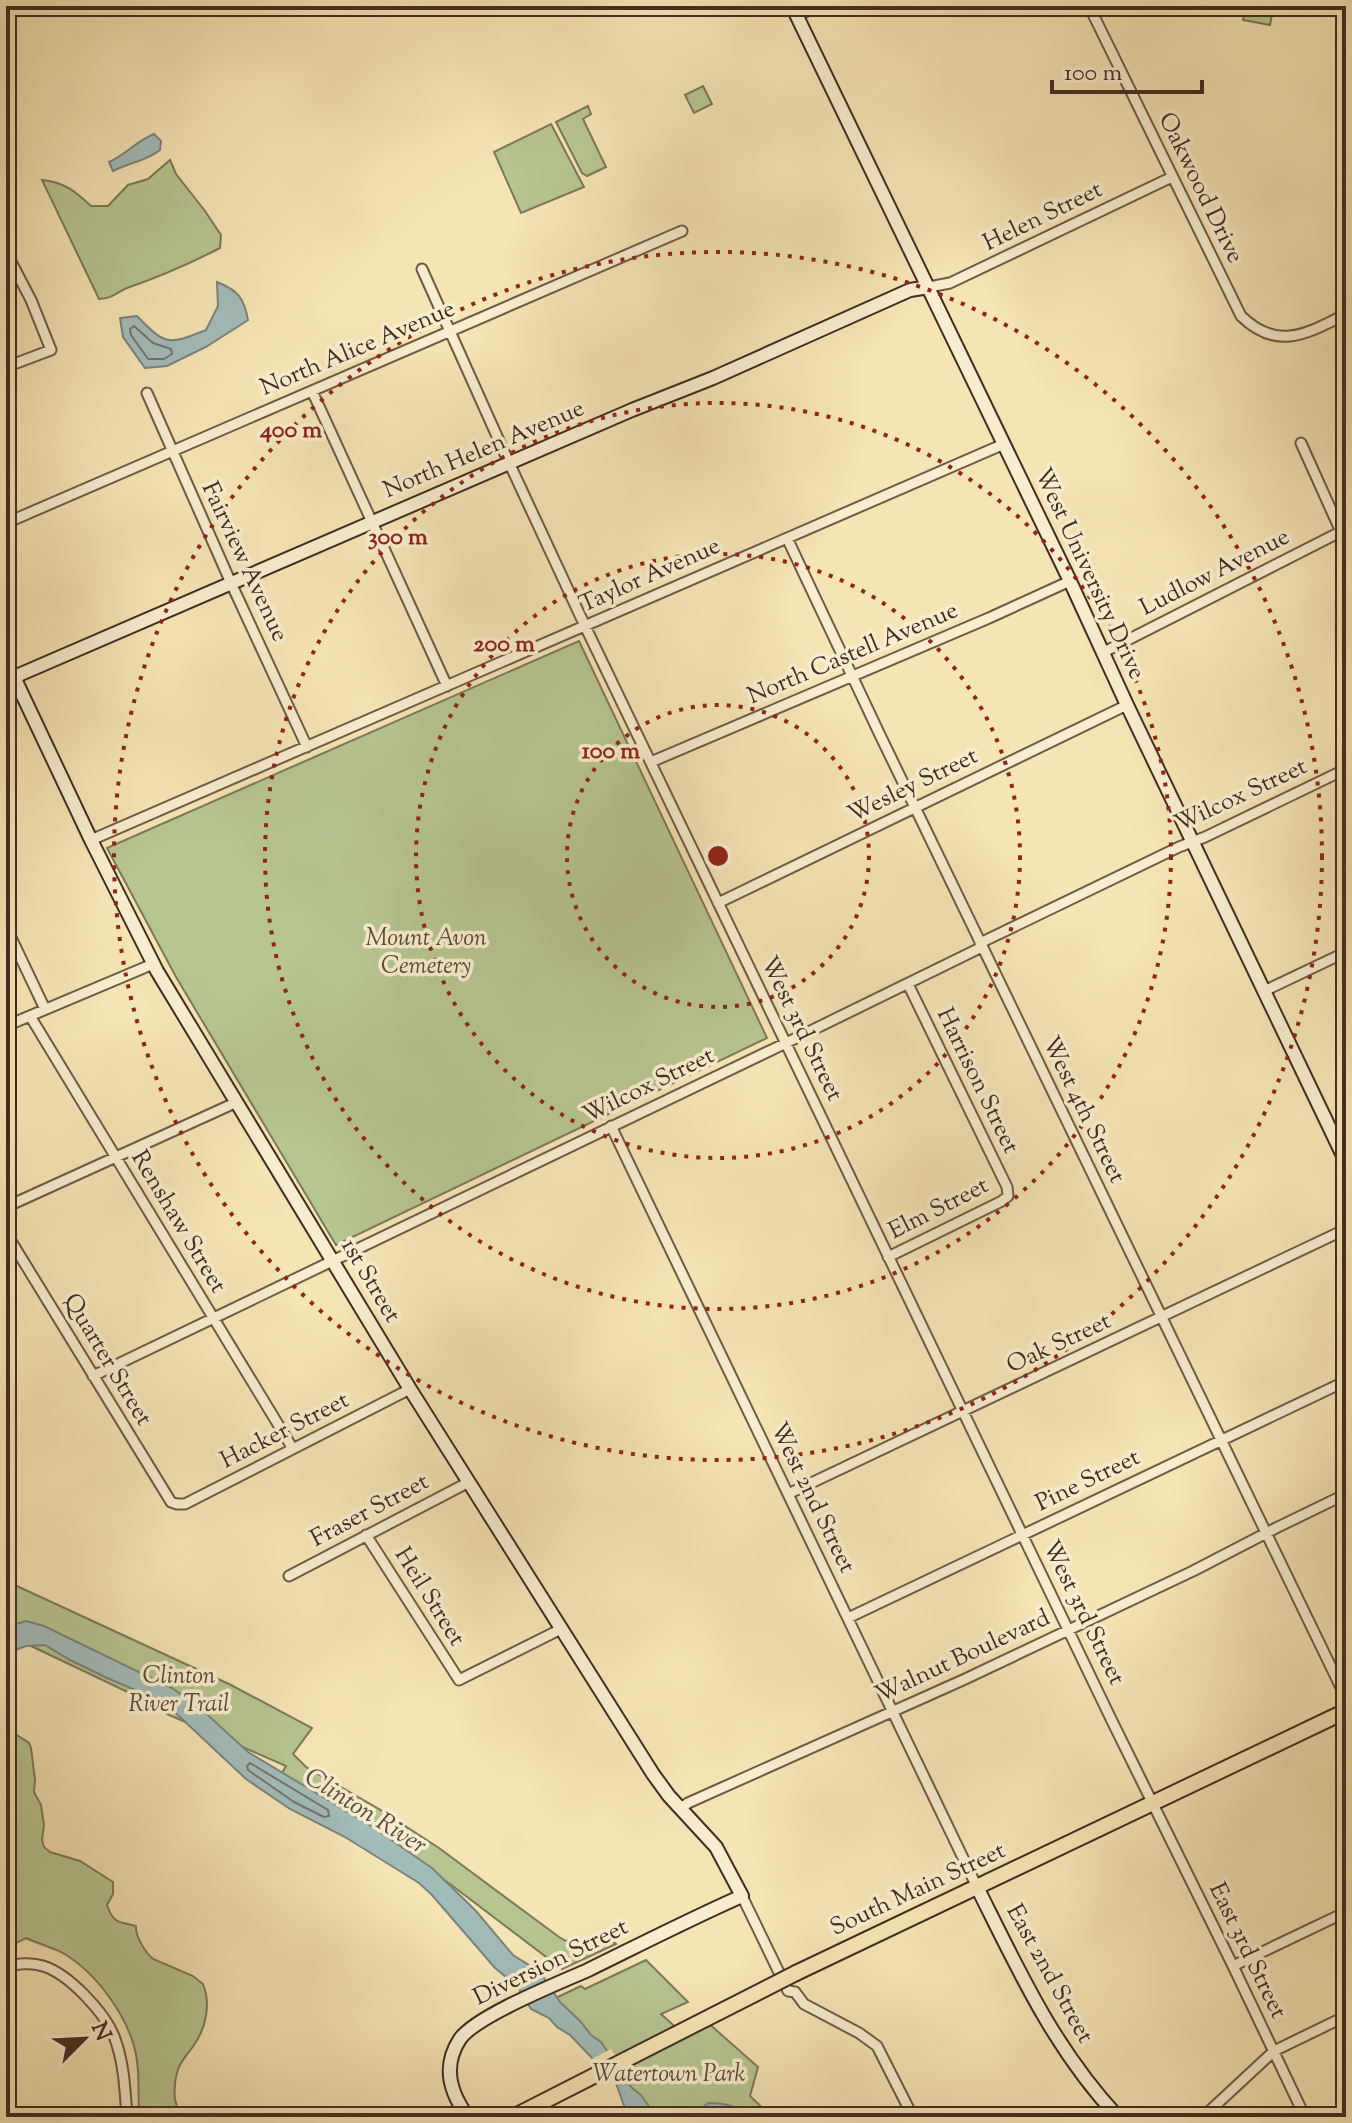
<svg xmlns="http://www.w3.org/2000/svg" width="1352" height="2123" font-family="'Sorts Mill Goudy',serif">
<rect width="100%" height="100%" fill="#f5e4b4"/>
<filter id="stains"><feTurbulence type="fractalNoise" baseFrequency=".0025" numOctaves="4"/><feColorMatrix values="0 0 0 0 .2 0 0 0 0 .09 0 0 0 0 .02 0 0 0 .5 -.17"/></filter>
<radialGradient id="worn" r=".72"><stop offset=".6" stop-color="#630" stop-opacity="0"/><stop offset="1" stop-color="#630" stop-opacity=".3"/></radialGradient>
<path fill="#b7c591" stroke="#7c795a" stroke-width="2" d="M1246 6 1273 9 1270 25 1243 20Z
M703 86 712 104 694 113 685 95Z
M588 106 591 114 583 119 606 167 587 176 582 173 556 122Z
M551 124 584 187 521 213 494 152Z
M170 160 176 174 205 211 221 235 220 248C191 263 159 277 127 288 115 293 114 298 99 299L42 180C64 182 75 191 91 206H108L128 185 148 179Z
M579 641 767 1038 336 1245 176 977 107 848Z
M6 1581 231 1685 312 1728 293 1754 306 1767 379 1809 439 1848 559 1937 566 1941 607 1935 616 1944 562 1969 450 1884 383 1839 279 1778 286 1766 160 1711 157 1706 6 1634Z
M6 1728 29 1743 31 1748 35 1780 34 1792 41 1805 44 1825 42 1840 44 1847 50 1852 80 1861 113 1882V1894L107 1905C114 1925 119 1921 136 1926 135 1936 145 1952 153 1959L193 1976 203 1984C211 2004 206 2028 194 2045 188 2054 179 2062 177 2073 175 2079 174 2092 175 2099 176 2105 179 2109 179 2117H140C137 2099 140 2080 137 2061 132 2021 97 1972 61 1952 50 1947 37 1943 26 1938L6 1948Z
M646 1960 688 2002 661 2014 683 2034 707 2022 758 2067 750 2096 772 2117H655L591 2045 543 2004 581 1986 585 1989Z"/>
<path fill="#a2bcb9" stroke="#7b837d" stroke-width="2" d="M154 134 161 141 160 150C147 161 128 163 113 171L109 162C127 154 136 141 154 134Z
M217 282C237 290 244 297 248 320L206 347 167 366 145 368 123 337 120 318 137 316C166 346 168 345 206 330L218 306Z
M26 1621 44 1626 172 1688 199 1707 248 1752 371 1826 432 1868 476 1911 513 1955 540 1972 560 2002 580 2021 591 2035 601 2042 632 2088 641 2095 656 2117H628L616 2083 570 2035 557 2027 549 2018 531 2009 517 1986 495 1968 432 1895 419 1883 345 1837 290 1809 246 1779 164 1702 107 1678 70 1660 45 1645 26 1646 15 1650 6 1657V1631L16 1624Z
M709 2103C726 2103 738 2107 752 2117H687Z"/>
<path fill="#f5e4b4" d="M611 2049 630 2076 612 2085 590 2060Z"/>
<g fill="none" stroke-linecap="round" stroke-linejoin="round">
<path stroke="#72746e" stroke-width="2" d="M134 326 153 343 171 349 172 354 164 359H148L131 335 130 329Z
M250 1763 328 1810 329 1816 324 1817 294 1802 248 1770 247 1766Z"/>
<g stroke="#6e5b46" stroke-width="13">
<path id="street" d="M1089 6 1241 316C1278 352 1308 333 1346 314
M797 16 818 6
M6 252 31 300 51 350 6 367
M422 269 505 454 585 626 1111 1719 1233 1966 1305 2117
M929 287 950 283 1172 177
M312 391 447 686
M147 393 231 583 307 747
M1301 443 1346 543
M6 523 682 231
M787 538 880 735 1346 1698
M1102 653 1346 529
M6 660 14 677 6 681
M651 762 989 618 1070 581
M91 840 1004 444
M718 903 1127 705
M6 927 45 1009
M980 943 1179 847 1205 837 1346 769
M1264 991 1346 952
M30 1016 293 1449
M6 1026 153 964
M611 1126 977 1887
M6 1207 237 1102
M6 1233 171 1502 177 1504H185L410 1389
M888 1257 1002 1201 1008 1196 1007 1187 908 984
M93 1376 786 1043 982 947
M788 1494 1346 1229
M366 1535 459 1680 561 1629
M289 1576 469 1482
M848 1618 1346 1381
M681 1808 688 1803 963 1680 1193 1571 1278 1527 1346 1494
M742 1896 788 1991 795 1992 804 2004 859 2033 877 2046 913 2117
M6 1966C18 1964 31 1962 43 1966 69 1974 104 2012 114 2036 124 2062 125 2089 127 2117
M1233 1966 1346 1912
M1203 2117 1274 2051 1346 2016"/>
</g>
<g stroke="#412d22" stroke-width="16">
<path id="secondary" d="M792 6 1070 581 1127 705 1346 1162
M977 1887C1018 1969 1054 2049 1118 2117
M468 2117C450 2093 442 2066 460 2039 476 2016 559 1983 588 1970 639 1945 690 1919 742 1896L716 1847 669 1796 653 1774 410 1389 157 971 91 840 14 677 632 410 713 378 910 290 929 287"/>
</g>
<g stroke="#412d22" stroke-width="18">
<path id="primary" d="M796 1973 1346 1711"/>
</g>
<use href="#street" stroke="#f8edce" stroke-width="9"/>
<use href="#secondary" stroke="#f8edce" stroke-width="12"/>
<use href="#primary" stroke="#f5e4b4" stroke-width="14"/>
<g stroke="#412d22" stroke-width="18" stroke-linecap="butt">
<path id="primary-bridge" d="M513 2117 796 1973"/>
</g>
<use href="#primary-bridge" stroke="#f5e4b4" stroke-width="14"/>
</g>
<g fill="none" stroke="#8f2418" stroke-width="4" stroke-dasharray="4 8">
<circle cx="718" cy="856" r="151"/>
<circle cx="718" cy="856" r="302"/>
<circle cx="718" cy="856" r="453"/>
<circle cx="718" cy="856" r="604"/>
</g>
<g text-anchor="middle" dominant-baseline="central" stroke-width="7" stroke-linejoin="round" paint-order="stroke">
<g font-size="24" fill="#412d22" stroke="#f8edce">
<text transform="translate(1200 188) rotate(64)">Oakwood Drive</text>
<text transform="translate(1043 217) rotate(-26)">Helen Street</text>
<text transform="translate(358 349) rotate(-23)">North Alice Avenue</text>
<text transform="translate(484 450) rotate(-23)">North Helen Avenue</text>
<text transform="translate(244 562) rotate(65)">Fairview Avenue</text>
<text transform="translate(1215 573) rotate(-27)">Ludlow Avenue</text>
<text transform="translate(1089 574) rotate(65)">West University Drive</text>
<text transform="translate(650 576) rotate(-24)">Taylor Avenue</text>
<text transform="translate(853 654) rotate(-23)">North Castell Avenue</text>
<text transform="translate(913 786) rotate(-26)">Wesley Street</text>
<text transform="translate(1241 796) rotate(-25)">Wilcox Street</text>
<text transform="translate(801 1029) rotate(64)">West 3rd Street</text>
<text transform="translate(977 1081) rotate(64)">Harrison Street</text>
<text transform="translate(649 1086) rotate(-26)">Wilcox Street</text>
<text transform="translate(1083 1110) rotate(64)">West 4th Street</text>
<text transform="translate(939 1209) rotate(-27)">Elm Street</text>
<text transform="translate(178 1222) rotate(59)">Renshaw Street</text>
<text transform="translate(370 1281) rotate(59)">1st Street</text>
<text transform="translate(1059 1344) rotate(-25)">Oak Street</text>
<text transform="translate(107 1360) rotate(59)">Quarter Street</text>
<text transform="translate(285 1431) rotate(-27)">Hacker Street</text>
<text transform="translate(1088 1481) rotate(-26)">Pine Street</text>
<text transform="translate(812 1498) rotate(64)">West 2nd Street</text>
<text transform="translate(370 1511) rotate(-28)">Fraser Street</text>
<text transform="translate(429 1597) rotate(58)">Heil Street</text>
<text transform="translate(1083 1613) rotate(64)">West 3rd Street</text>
<text transform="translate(963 1657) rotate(-25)">Walnut Boulevard</text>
<text transform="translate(918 1890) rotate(-25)">South Main Street</text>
<text transform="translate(1247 1951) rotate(64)">East 3rd Street</text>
<text transform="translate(551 1963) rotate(-26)">Diversion Street</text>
<text transform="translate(1049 1974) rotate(61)">East 2nd Street</text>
</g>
<g font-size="24" font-style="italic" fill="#594b38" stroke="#f8edce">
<text x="426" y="939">Mount Avon<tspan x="426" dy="28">Cemetery</tspan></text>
<text x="179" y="1677">Clinton<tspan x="179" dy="28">River Trail</tspan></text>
<text x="669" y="2075">Watertown Park</text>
</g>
<g font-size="26" font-style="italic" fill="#595148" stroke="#f8edce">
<text transform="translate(365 1812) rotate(32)">Clinton River</text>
</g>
</g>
<circle cx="718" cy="856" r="12" fill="#8f2418" stroke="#f8edce" stroke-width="4"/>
<g font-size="24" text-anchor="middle" font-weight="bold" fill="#8f2418" stroke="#f8edce" stroke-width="7" stroke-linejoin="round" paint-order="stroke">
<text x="291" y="437">400 m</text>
<text x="398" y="544">300 m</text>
<text x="504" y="651">200 m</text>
<text x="611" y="758">100 m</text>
</g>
<rect width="1352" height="2123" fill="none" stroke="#f5e4b4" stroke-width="32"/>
<rect x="8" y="8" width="1336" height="2107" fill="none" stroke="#412d22" stroke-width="4"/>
<rect x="16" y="16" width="1320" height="2091" fill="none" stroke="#412d22" stroke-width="2"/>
<g transform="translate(84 2039) rotate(66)" stroke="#f8edce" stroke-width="6" paint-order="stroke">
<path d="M0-6L14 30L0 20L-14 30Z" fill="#412d22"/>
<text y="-12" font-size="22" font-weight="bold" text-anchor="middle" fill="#412d22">N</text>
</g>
<path d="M1052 80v12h150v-12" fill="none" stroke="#412d22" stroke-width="4"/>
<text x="1064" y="80" font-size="24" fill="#412d22" stroke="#f8edce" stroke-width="6" paint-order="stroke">100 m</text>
<rect width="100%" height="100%" filter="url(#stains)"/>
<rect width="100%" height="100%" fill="url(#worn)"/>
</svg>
